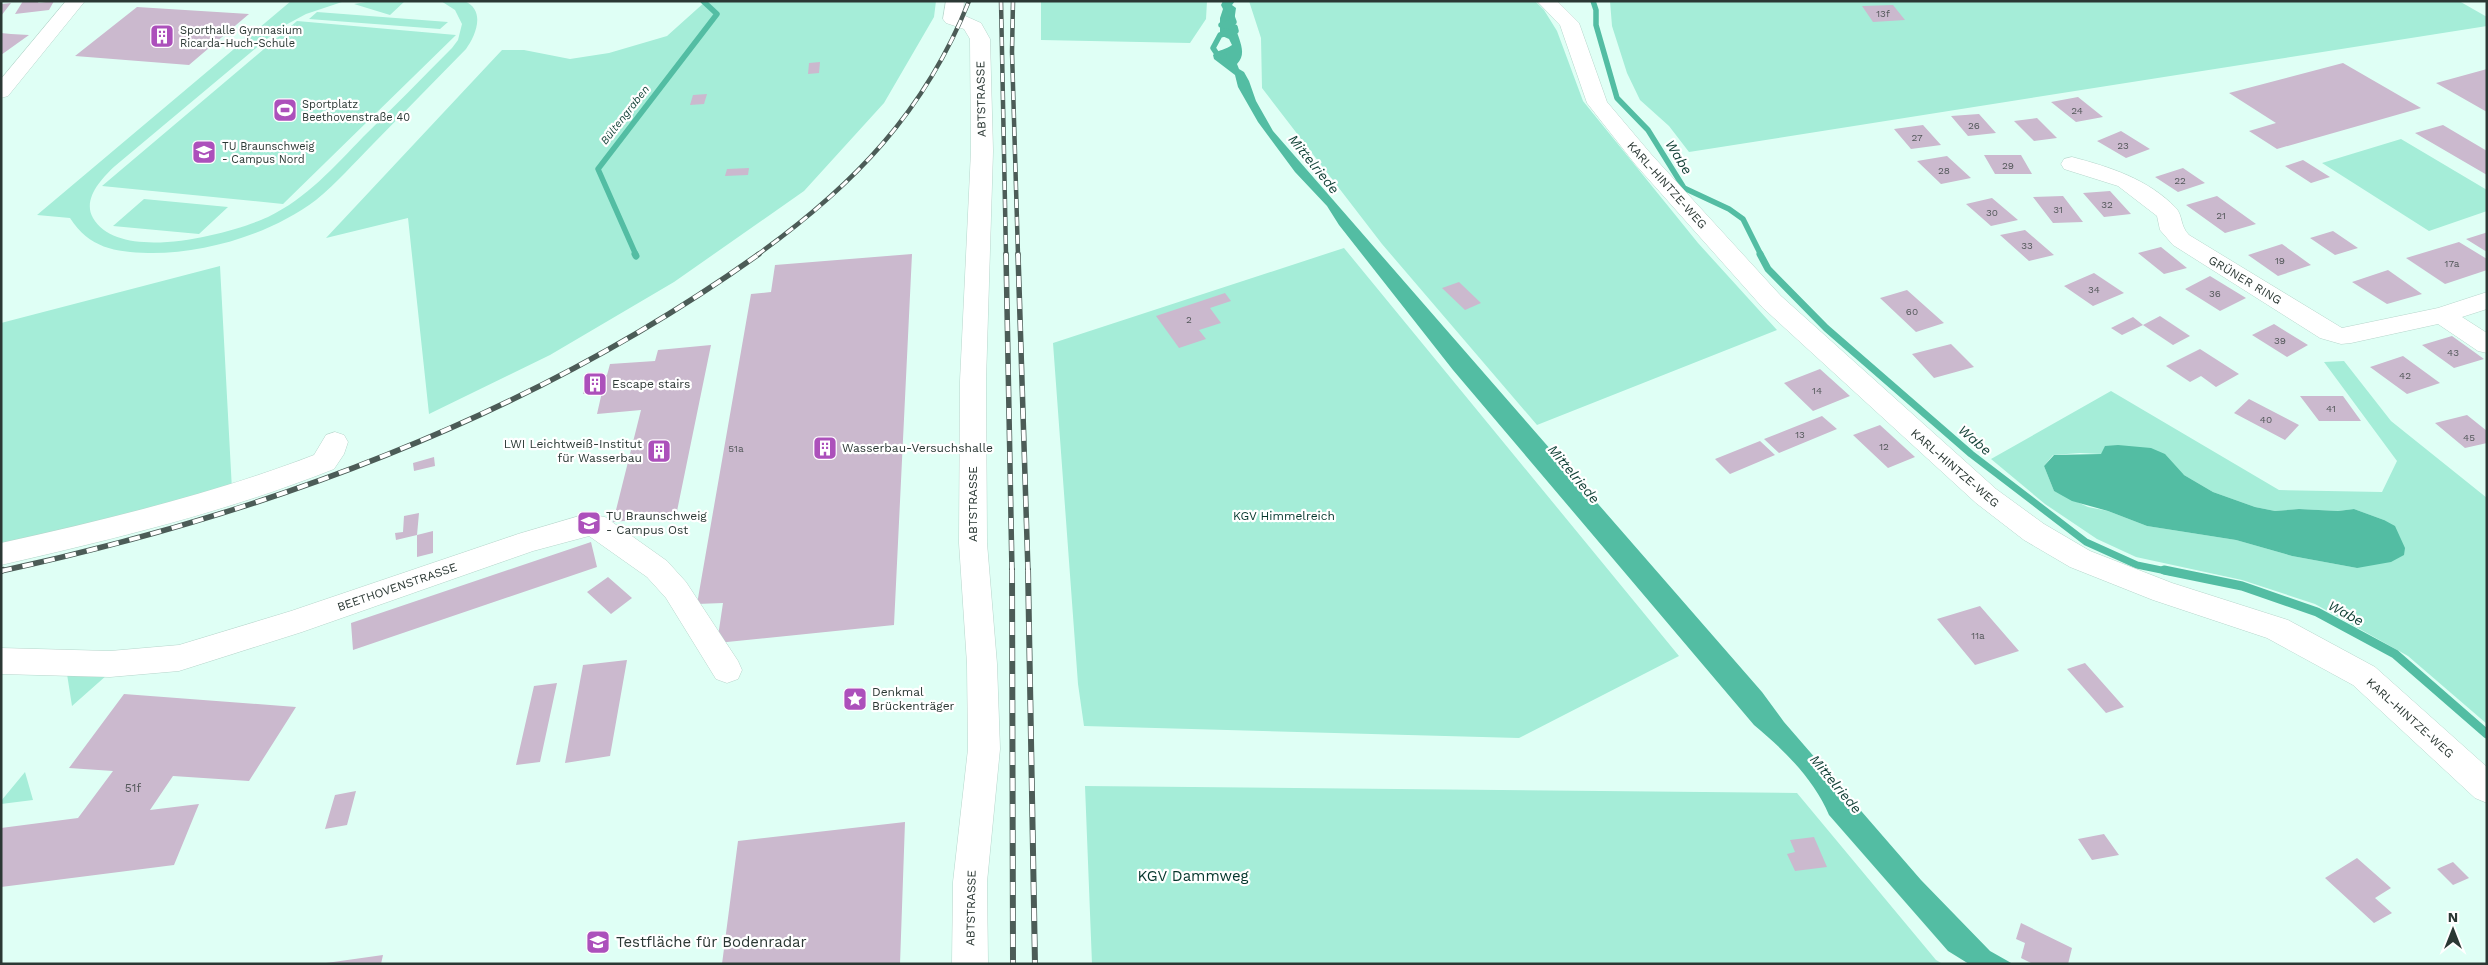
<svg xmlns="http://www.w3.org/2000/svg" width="2488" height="965" font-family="'Work Sans',sans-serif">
<rect width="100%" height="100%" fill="#dffff5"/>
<path fill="#a5edd8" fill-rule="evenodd" d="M291 1H345L306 14 280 28 115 166C102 178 82 199 93 218 120 264 230 234 268 217 307 198 334 167 363 137 393 108 422 78 452 48L458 40 462 24 455 10 441 1C447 1 458 0 464 1 487 10 475 37 466 49 435 81 404 112 373 144 354 163 337 183 316 200 271 234 205 254 148 253 115 252 89 248 70 218L37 215Z
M372 1H405L390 15 354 4Z
M706 1H936L934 17 884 103 804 191 674 282 550 355 429 414 408 218 326 238 502 50H524L570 59 609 53 667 36Z
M1041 1H1207L1206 19 1190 43 1041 40Z
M1249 1H1535L1544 10 1557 31 1583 101 1698 243 1777 330 1537 425 1382 244 1262 88 1261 38Z
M1610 1H2459L2487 17V26L1689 152 1669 126 1640 100 1627 73 1612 26Z
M317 12 448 22 440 29 309 19Z
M297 21 456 35 283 204 102 186Z
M2401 139 2487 190V211L2429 231 2322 163Z
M144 199 228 207 199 234 113 226Z
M1344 248 1679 656 1519 738 1084 726 1078 684 1053 343Z
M220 266 232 490 1 551V323Z
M2344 361 2391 421 2487 498V724L2408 656 2315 604 2242 580 2136 557 2097 539 2045 504 1991 459 2111 391 2279 490 2382 492 2397 461 2324 362ZM2080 453 2101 454 2184 475 2213 492 2255 507 2275 511 2299 509 2338 511 2354 509 2384 520 2357 568 2292 556 2236 540 2147 526 2108 511 2088 507 2054 491 2044 466 2053 455Z
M67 674 107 675 72 706Z
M25 772 33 800 1 804V801Z
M1085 786 1797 793 1936 960 1943 964H1092Z"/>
<path fill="#53bda3" d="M1223 1H1235L1232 5 1236 8 1234 22 1222 25 1236 28C1238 39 1248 53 1237 64L1239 69 1244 72 1249 81 1256 101 1273 131 1762 692 1784 722 1921 880 1990 951 2013 964H1969L1948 951 1829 815C1814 779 1783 749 1754 725L1453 370 1339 225 1327 206 1295 172 1258 122 1238 87 1235 75 1214 59 1213 55C1219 49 1226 50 1232 45L1229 39 1220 35V18L1223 9 1221 5Z
M2118 445 2151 448 2165 454 2184 475 2213 492 2255 507 2275 511 2299 509 2338 511 2354 509 2384 520 2395 526 2405 548 2404 555 2391 562 2357 568 2292 556 2236 540 2147 526 2108 511 2072 501 2054 491 2044 466 2054 455 2101 454 2105 446Z"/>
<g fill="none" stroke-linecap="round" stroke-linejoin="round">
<path stroke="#53bda3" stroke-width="5.5" d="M1593 1 1596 10V25L1617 98 1648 130 1684 188 1729 209 1743 219 1761 255
M1224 56 1217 54 1213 48 1220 35 1236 31 1235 27 1221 25 1234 22 1228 6 1229 1
M636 255 598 169 717 14 703 1"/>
<path stroke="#53bda3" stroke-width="7" d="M635 254 636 256
M1760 254 1768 269 1826 328 1971 454 2086 542 2137 565 2171 572"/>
<path stroke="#53bda3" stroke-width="9" d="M2164 570 2242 586 2317 612 2395 654 2487 734"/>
</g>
<path fill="#cbb9ce" d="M23 1H39L38 3 54 1 49 10 15 14Z
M11 3 1 16V4Z
M1893 5 1905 20 1873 22 1862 6Z
M137 7 249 14 189 65 75 56Z
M1 33 11 34 29 35 1 55Z
M820 62 819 73 808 74 809 63Z
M2343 63 2421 108 2277 149 2249 131 2276 123 2229 93Z
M2487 69V112L2436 83Z
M707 94 704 104 690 105 693 95Z
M2078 97 2103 117 2076 122 2051 102Z
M1979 114 1996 133 1968 136 1951 116Z
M2037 118 2057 138 2034 141 2014 121Z
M1923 125 1941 145 1911 149 1894 129Z
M2443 125 2487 151V175L2415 133Z
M2121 131 2150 149 2126 158 2097 141Z
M1984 155H2021L2032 174H1995Z
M1947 156 1971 178 1941 184 1917 161Z
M2303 160 2330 177 2311 183 2285 166Z
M749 168 748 175 725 176 727 169Z
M2183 168 2205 183 2178 192 2155 177Z
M2110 191 2131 214 2104 217 2083 193Z
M2063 196 2083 222 2053 223 2033 197Z
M2217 196 2256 224 2225 233 2186 205Z
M1992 198 2018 220 1991 226 1966 204Z
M2025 230 2054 255 2029 261 2000 235Z
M2333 231 2358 248 2335 255 2310 238Z
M2487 232V252L2466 239 2485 233Z
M2459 242 2487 259V270L2445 284 2406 258Z
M2282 244 2311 265 2278 276 2248 255Z
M2161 247 2187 268 2164 274 2138 253Z
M912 254 894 625 717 643 723 603 697 604 751 294 771 292 775 265Z
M2388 270 2422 294 2387 304 2352 282Z
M2094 273 2124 293 2093 306 2064 286Z
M2210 276 2246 298 2220 311 2185 289Z
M1459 282 1481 303 1465 310 1442 288Z
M1907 290 1944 323 1916 332 1880 298Z
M1225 293 1231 301 1210 308 1221 323 1199 330 1206 339 1179 348 1156 316Z
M2160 316 2190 336 2173 345 2143 325Z
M2133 317 2143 325 2122 335 2111 328Z
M2274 324 2308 345 2287 357 2252 335Z
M2452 336 2484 359 2454 368 2422 345Z
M1951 344 1974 367 1934 378 1912 354Z
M711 345 676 516 613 522 641 410 597 414 602 392 583 394 588 376 607 375 610 364 655 361 658 350Z
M2200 349 2239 374 2216 387 2201 376 2190 382 2166 366Z
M2403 356 2440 383 2407 394 2370 367Z
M1820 369 1850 396 1813 411 1784 383Z
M2300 396H2343L2361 421H2319Z
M2249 399 2299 425 2285 440 2234 413Z
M2467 415 2487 431V443L2465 448 2435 423Z
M1822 416 1837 429 1779 453 1764 439Z
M1880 425 1915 457 1888 468 1853 435Z
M1760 441 1775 455 1730 474 1715 459Z
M434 457 435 466 414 471 413 463Z
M419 513 417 535 433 531V553L417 557V535L396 540 395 533 403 532 404 516Z
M591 542 597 567 353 650 351 623Z
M608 577 632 598 611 614 587 592Z
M1980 606 2019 651 1975 665 1937 619Z
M627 660 610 756 565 763 583 665Z
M2085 663 2124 707 2106 713 2067 669Z
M557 683 540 762 516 765 534 686Z
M124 694 296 707 249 781 173 776 150 810 199 804 174 865 1 887V828L78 818 113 771 69 768Z
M356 791 347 825 325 829 335 795Z
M905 822 900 964H722L738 841Z
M2104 834 2119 855 2092 860 2078 839Z
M1814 837 1827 867 1795 871 1787 854 1795 852 1790 840Z
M2357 858 2391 888 2375 898 2392 913 2374 923 2325 878Z
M2453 862 2469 878 2453 885 2437 869Z
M2021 923 2072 948 2068 964H2033L2021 958 2025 943 2016 939Z
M383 955 381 964H326V963Z"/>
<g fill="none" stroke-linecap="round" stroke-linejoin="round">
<g stroke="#b7d6cc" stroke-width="1">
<path id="minor" d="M66 1H85L8 96 1 98V79Z
M946 1H964L963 15 981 23 990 39 993 151 986 381 987 543 997 664 1000 749 987 882 988 964H952L953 882 968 749 967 664 959 543 960 381 971 151 970 39 964 29 946 23 943 19Z
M1537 1H1557L1579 23 1607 102 1651 154 1781 296 1996 489 2044 524 2090 551 2172 583 2288 620 2375 667 2487 767V803L2475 798 2353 685 2267 638 2153 600 2070 567 2024 540 1976 503 1763 308 1635 164 1587 103 1560 25Z
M2072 157C2110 167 2148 179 2176 208 2183 216 2180 226 2189 235L2342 328 2438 308 2487 292V309L2462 317 2487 333V353L2478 351 2438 324 2351 343 2341 344 2320 338 2173 245 2160 230 2157 216 2118 186 2064 169 2061 164 2064 159Z
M335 432 344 435 348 442 344 454 334 469C226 512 114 539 1 565V543C108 519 213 494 314 455L326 435Z
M586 514 605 517 667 561 686 582 738 661 742 670 738 679 727 683 716 679 666 598 647 577 589 536 533 551 302 632 179 671 110 677 1 674V648L110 651 179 645 291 611 518 534Z"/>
</g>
<use href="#minor" fill="#fff" fill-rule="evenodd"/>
<g stroke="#4c5c57" stroke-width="4.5">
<path id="rail-far2" d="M1001 1 1006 255
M1013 1 1012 52 1018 255
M757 255C853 186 925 112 969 1"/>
</g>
<g stroke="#4c5c57" stroke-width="5.5">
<path id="rail-far1" d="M1006 254 1012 572
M1018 254 1028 572
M1 571C269 513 535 414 759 254"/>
</g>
<g stroke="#4c5c57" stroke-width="6">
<path id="rail" d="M1012 570 1013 964
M1028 570 1035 964
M1 571 3 570"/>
</g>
<use href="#rail-far2" stroke="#fff" stroke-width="3" stroke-dasharray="9" stroke-linecap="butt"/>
<use href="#rail-far1" stroke="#fff" stroke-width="4" stroke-dasharray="11" stroke-linecap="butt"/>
<use href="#rail" stroke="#fff" stroke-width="4.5" stroke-dasharray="13" stroke-linecap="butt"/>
</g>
<defs>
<g id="building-square" transform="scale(1.25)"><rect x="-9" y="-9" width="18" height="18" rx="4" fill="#ac50bb" stroke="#fff"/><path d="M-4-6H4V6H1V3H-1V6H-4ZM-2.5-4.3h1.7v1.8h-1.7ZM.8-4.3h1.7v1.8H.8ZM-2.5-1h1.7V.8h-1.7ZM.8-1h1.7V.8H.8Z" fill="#fff"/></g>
<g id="stadium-square" transform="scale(1.25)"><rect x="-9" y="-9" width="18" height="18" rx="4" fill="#ac50bb" stroke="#fff"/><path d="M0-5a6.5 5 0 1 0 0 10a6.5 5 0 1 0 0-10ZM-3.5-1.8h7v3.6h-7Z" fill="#fff"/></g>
<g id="university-square" transform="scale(1.25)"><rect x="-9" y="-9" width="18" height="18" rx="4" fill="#ac50bb" stroke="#fff"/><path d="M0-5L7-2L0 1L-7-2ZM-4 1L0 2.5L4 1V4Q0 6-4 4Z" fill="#fff"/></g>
<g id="sight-square" transform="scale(1.25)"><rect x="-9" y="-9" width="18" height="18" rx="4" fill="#ac50bb" stroke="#fff"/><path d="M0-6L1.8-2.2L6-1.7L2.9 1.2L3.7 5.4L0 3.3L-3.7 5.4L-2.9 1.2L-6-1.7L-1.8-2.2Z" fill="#fff"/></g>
</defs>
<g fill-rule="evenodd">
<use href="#building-square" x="162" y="36"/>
<use href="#stadium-square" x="285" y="110"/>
<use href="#university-square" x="204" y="152"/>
<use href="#building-square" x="595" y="384"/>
<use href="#building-square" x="825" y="448"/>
<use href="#building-square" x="659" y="451"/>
<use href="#university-square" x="589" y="523"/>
<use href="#sight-square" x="855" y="699"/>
<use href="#university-square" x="598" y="942"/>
</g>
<g text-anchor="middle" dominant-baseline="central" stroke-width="4.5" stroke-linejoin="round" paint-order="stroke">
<g font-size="10" fill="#53585a">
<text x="1883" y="13">13f</text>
<text x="2077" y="110">24</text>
<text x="1974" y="125">26</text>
<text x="1917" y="137">27</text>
<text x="2123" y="145">23</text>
<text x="2008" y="165">29</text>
<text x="1944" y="170">28</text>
<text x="2180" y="180">22</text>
<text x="2107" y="204">32</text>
<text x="2058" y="209">31</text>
<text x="1992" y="212">30</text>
<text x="2221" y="215">21</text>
<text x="2027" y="245">33</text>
<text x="2280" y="260">19</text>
<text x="2452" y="263">17a</text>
<text x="2094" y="289">34</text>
<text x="2215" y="293">36</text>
<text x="1912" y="311">60</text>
<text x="1189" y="319">2</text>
<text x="2280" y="340">39</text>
<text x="2453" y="352">43</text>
<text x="2405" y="375">42</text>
<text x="1817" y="390">14</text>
<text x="2331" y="408">41</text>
<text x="2266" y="419">40</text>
<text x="1800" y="434">13</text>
<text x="2469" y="437">45</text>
<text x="1884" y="446">12</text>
<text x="736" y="448">51a</text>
<text x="1978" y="635">11a</text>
</g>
<g font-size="11" fill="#2b3834" stroke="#fff" text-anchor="start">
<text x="180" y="30">Sporthalle Gymnasium<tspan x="180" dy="13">Ricarda-Huch-Schule</tspan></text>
<text x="302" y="104">Sportplatz<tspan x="302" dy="13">Beethovenstraße 40</tspan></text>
<text x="222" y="146">TU Braunschweig<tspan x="222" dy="13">- Campus Nord</tspan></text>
</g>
<g font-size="11" font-style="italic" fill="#0f3f34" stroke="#fff">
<text transform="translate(625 115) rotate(-52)">Bültengraben</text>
</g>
<g font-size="12" fill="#2b3834" stroke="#fff">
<text transform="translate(981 99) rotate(-91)">ABTSTRASSE</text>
<text transform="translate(1667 185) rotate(48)">KARL-HINTZE-WEG</text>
<text transform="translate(2245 280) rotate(31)">GRÜNER RING</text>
<text transform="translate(1955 468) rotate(41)">KARL-HINTZE-WEG</text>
<text transform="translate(973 504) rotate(-90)">ABTSTRASSE</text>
<text transform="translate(397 587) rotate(-19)">BEETHOVENSTRASSE</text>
<text transform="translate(2410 718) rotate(42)">KARL-HINTZE-WEG</text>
<text transform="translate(971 908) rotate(-89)">ABTSTRASSE</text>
</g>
<g font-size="12" fill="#2b3834" stroke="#fff" text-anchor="start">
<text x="612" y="384">Escape stairs</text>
<text x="642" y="444" text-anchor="end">LWI Leichtweiß-Institut<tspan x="642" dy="14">für Wasserbau</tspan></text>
<text x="842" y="448">Wasserbau-Versuchshalle</text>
<text x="606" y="516">TU Braunschweig<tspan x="606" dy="14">- Campus Ost</tspan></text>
<text x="872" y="692">Denkmal<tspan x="872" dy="14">Brückenträger</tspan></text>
</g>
<g font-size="12" fill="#04362c" stroke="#fff">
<text x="1284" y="516">KGV Himmelreich</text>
</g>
<g font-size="12" fill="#53585a">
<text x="133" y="788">51f</text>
</g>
<g font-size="14" font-style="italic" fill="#0f3f34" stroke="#fff">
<text transform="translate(1679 157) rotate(58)">Wabe</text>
<text transform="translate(1314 164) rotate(51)">Mittelriede</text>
<text transform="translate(1975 440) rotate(40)">Wabe</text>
<text transform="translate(1574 474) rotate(50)">Mittelriede</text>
<text transform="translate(2346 613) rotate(28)">Wabe</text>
<text transform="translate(1836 784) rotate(50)">Mittelriede</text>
</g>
<g font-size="15" fill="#04362c" stroke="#fff">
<text x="1193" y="876">KGV Dammweg</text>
</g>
<g font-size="15" fill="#2b3834" stroke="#fff" text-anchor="start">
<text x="616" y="942">Testfläche für Bodenradar</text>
</g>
</g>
<rect width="2488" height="965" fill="none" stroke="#2b3834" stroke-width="5"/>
<g transform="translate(2453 930)" stroke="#ffffff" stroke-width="4" paint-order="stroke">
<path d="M0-4L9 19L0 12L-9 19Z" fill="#2b3834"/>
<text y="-8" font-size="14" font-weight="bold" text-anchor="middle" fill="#2b3834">N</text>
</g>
</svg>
